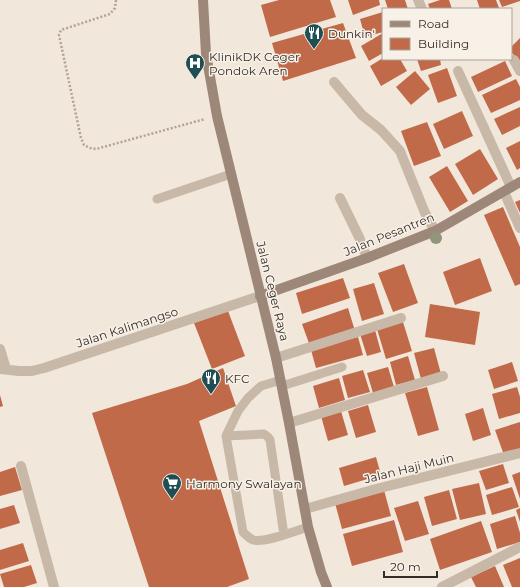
<svg xmlns="http://www.w3.org/2000/svg" width="520" height="587" font-family="Montserrat,sans-serif">
<rect width="100%" height="100%" fill="#f1e7db"/>
<path fill="#c16a49" d="M279 0H330L336 17 270 37 261 5Z
M348 0H379L380 5 353 15Z
M385 0H405L408 9H388Z
M440 0H449L452 9H430L428 4Z
M477 0H496L499 8 496 9H480Z
M499 0H520V1L502 7Z
M383 12V32L365 37 360 19Z
M343 23 356 58 283 81 272 43Z
M383 33V53L369 61 361 46Z
M520 38V61L511 52V47Z
M383 58V59H400L407 71 381 86 370 66Z
M417 59H440L441 65 421 71Z
M505 61 512 76 478 92 471 77Z
M447 68 457 96 438 103 428 75Z
M415 71 430 89 411 105 396 87Z
M516 79 520 87V100L491 113 482 95Z
M520 107V126L502 135 494 119Z
M462 111 473 136 444 149 433 124Z
M427 122 441 156 414 166 401 131Z
M520 141V168L517 170 506 148Z
M480 149 498 179 473 195 455 164Z
M447 166 468 201 450 212 429 177Z
M520 200V213L515 202Z
M503 207 520 247V284L515 286 484 215Z
M480 258 492 291 455 305 443 272Z
M404 264 418 303 393 312 378 273Z
M343 278 350 298 302 314 296 293Z
M374 283 384 314 362 321 353 289Z
M430 304 480 312 475 345 425 337Z
M348 308 355 331 310 346 302 324Z
M228 311 245 356 212 369 194 323Z
M403 322 412 351 386 359 377 329Z
M375 330 381 352 367 356 360 334Z
M358 337 363 355 316 368 311 350Z
M434 348 441 374 421 379 414 353Z
M408 356 415 380 396 385 390 362Z
M512 362 518 381 494 389 488 370Z
M388 367 394 387 373 393 367 373Z
M223 368 236 406 199 421 249 579 227 587H149L92 413 187 384Z
M363 370 370 392 348 398 342 376Z
M339 378 345 400 319 408 313 386Z
M427 387 439 430 418 436 405 393Z
M517 387 520 397V413L499 419 492 394Z
M0 395 3 406 0 407Z
M368 405 376 432 356 438 348 411Z
M483 408 491 435 473 441 465 414Z
M341 411 348 435 328 441 321 416Z
M520 422V450L504 455 495 430Z
M376 457 381 475 344 486 339 468Z
M503 464 509 483 486 490 479 471Z
M15 467 22 490 0 496V472Z
M520 472V499L512 475Z
M479 483 486 514 460 520 452 489Z
M512 487 519 507 492 515 486 495Z
M384 490 391 516 342 529 335 503Z
M449 490 457 519 432 526 424 497Z
M418 501 429 534 405 541 394 508Z
M14 505 20 523 0 529V509Z
M520 508V522L516 510Z
M515 516 520 533V542L497 549 490 524Z
M394 520 403 552 352 566 343 534Z
M481 521 492 552 440 570 430 539Z
M23 543 29 561 0 570V550Z
M520 558V587H512L503 565Z
M31 565 37 583 24 587H4L0 574Z
M495 566 504 587H476L471 577Z"/>
<g fill="none" stroke-linecap="round" stroke-linejoin="round">
<path stroke="#b4a292" stroke-width="2.5" stroke-dasharray="2 2" stroke-linecap="butt" d="M116 0 115 8 110 14 61 30 59 35 81 138 84 145 90 148 96 149 205 119"/>
<path stroke="#c8b8a7" stroke-width="9" d="M157 199 231 174
M281 380 261 386 248 398 238 411 226 436 243 532C246 535 249 538 253 540 265 543 296 531 308 527
M282 386 342 367
M226 436 264 434 268 437 270 440 284 535"/>
<path stroke="#c8b8a7" stroke-width="10" d="M418 0 422 9
M514 60 520 71
M458 71 511 187
M334 82 362 115 381 130 400 151 425 213 435 231
M504 192 520 228
M340 198 359 237 367 258
M0 349 6 369
M276 358 401 318
M0 369 19 371H32L44 368 260 296
M289 423 443 376
M21 466 54 587
M305 509 376 489 520 453
M442 587 520 547"/>
<path stroke="#9c8779" stroke-width="10" d="M203 0 206 54 217 116 276 358 289 423 308 527 321 572 327 587
M260 296 367 258 435 231 520 182"/>
</g>
<circle fill="#91957b" cx="436" cy="238" r="6"/>
<defs>
<g id="restaurant-pin" transform="scale(1)"><path d="M0 17L-7.5 6A9.5 9.5 0 1 1 7.5 6Z" fill="#1f4f55" stroke="#f8f1e7"/><path d="M-5-6h1v4h1v-4h1v4h1v-4h1v5L-1.5 .5V6h-2V.5L-5-1ZM5-6V6H3V1.5H1.5Q1.5-4 5-6Z" fill="#fff"/></g>
<g id="hospital-pin" transform="scale(1)"><path d="M0 17L-7.5 6A9.5 9.5 0 1 1 7.5 6Z" fill="#1f4f55" stroke="#f8f1e7"/><path d="M-5-5h3v3.5h4V-5h3V5h-3V1.5h-4V5h-3Z" fill="#fff"/></g>
<g id="supermarket-pin" transform="scale(1)"><path d="M0 17L-7.5 6A9.5 9.5 0 1 1 7.5 6Z" fill="#1f4f55" stroke="#f8f1e7"/><path d="M-6-5.5h2.5l.6 2H6L4.5 2H-2.5L-4.4-4H-6ZM-1.5 3.2a1.3 1.3 0 1 0 .1 0ZM3 3.2a1.3 1.3 0 1 0 .1 0Z" fill="#fff"/></g>
</defs>
<g fill-rule="evenodd">
<use href="#restaurant-pin" x="314" y="33"/>
<use href="#hospital-pin" x="195" y="63"/>
<use href="#restaurant-pin" x="211" y="378"/>
<use href="#supermarket-pin" x="172" y="483"/>
</g>
<g text-anchor="middle" dominant-baseline="central" stroke-width="3" stroke-linejoin="round" paint-order="stroke">
<g font-size="12" fill="#352c28" stroke="#f8f1e7" text-anchor="start">
<text x="328" y="33">Dunkin'</text>
<text x="209" y="56">KlinikDK Ceger<tspan x="209" dy="14">Pondok Aren</tspan></text>
<text x="225" y="378">KFC</text>
<text x="186" y="483">Harmony Swalayan</text>
</g>
<g font-size="12" fill="#352c28" stroke="#f8f1e7">
<text transform="translate(389 234) rotate(-22)">Jalan Pesantren</text>
<text transform="translate(273 291) rotate(76)">Jalan Ceger Raya</text>
<text transform="translate(127 327) rotate(-18)">Jalan Kalimangso</text>
<text transform="translate(409 468) rotate(-14)">Jalan Haji Muin</text>
</g>
</g>
<rect x="382" y="8" width="130" height="52" fill="#f8f1e7" stroke="#aaa29b"/>
<rect x="390" y="21" width="20" height="6" fill="#9c8779" stroke="#aaa29b"/>
<text x="418" y="28" font-size="12" fill="#352c28">Road</text>
<rect x="390" y="38" width="20" height="12" fill="#c16a49" stroke="#aaa29b"/>
<text x="418" y="48" font-size="12" fill="#352c28">Building</text>
<path d="M384 571v6h53v-6" fill="none" stroke="#352c28" stroke-width="2"/>
<text x="390" y="571" font-size="12" fill="#352c28" stroke="#f8f1e7" stroke-width="3" paint-order="stroke">20 m</text>
</svg>
